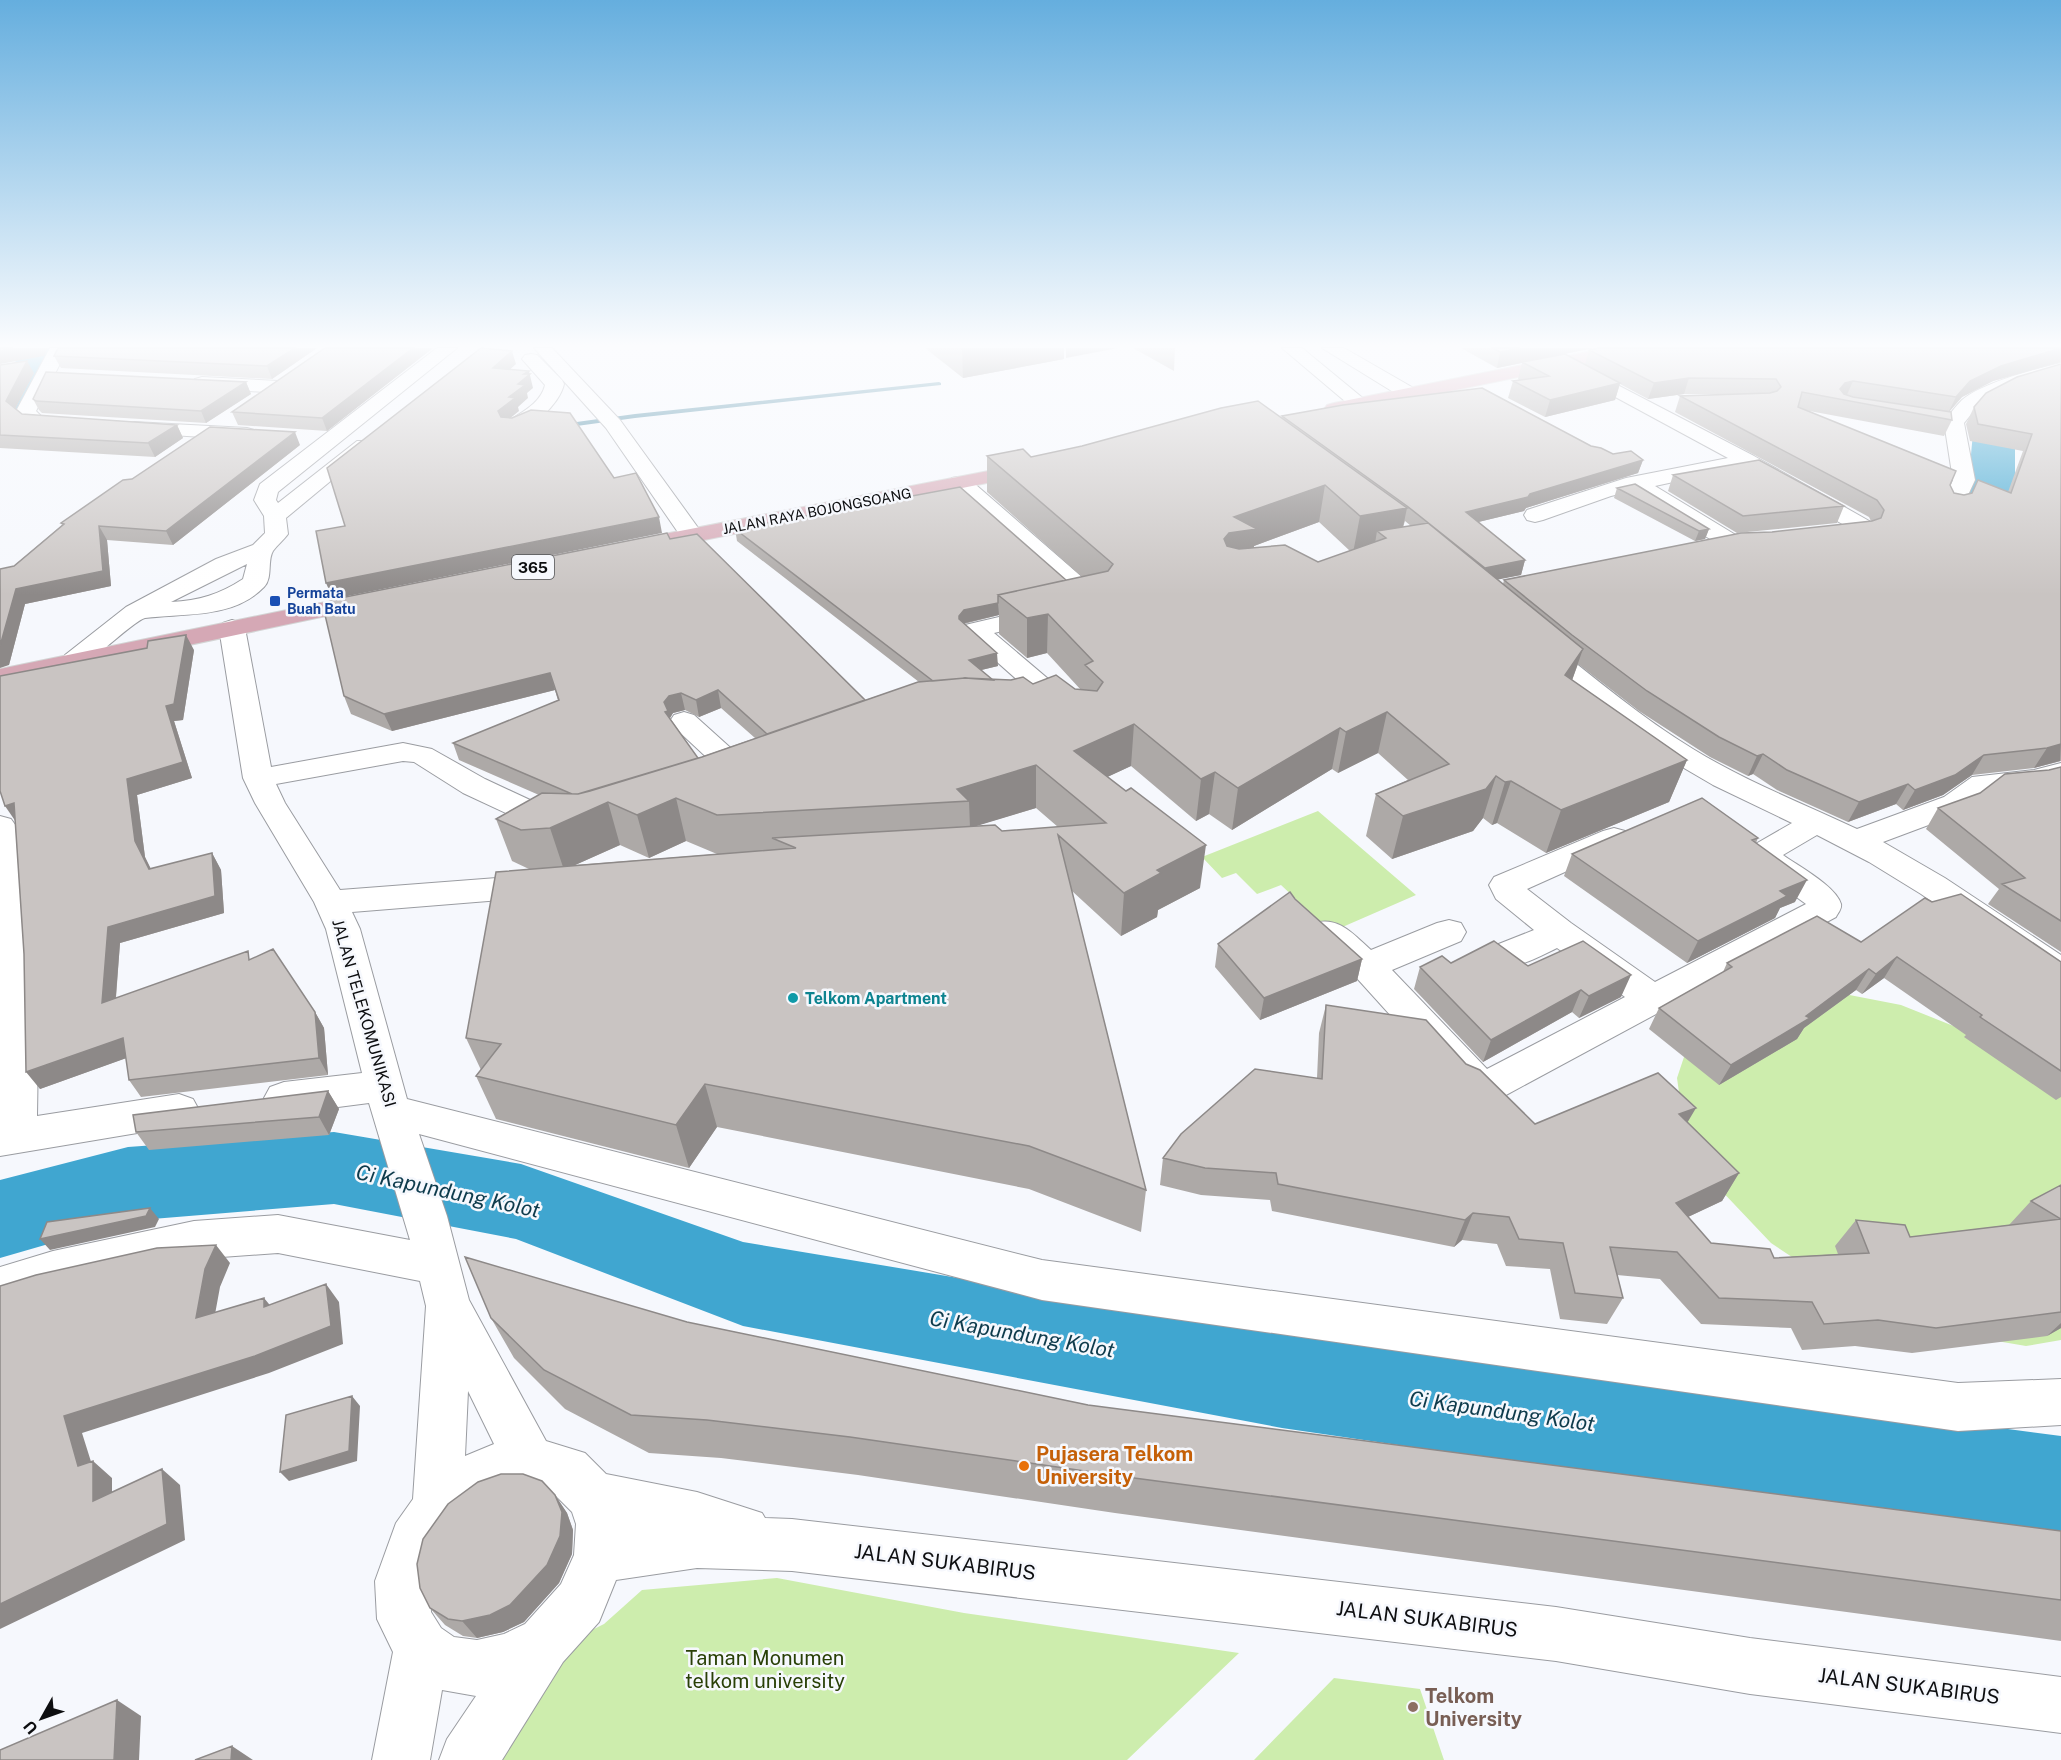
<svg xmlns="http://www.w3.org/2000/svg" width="2061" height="1760" font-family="'Public Sans',sans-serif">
<rect width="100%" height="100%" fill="#f6f8fd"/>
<path fill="#cdedad" d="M1318 811 1416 895 1331 932 1281 885 1257 894 1236 873 1222 878 1202 857Z
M1834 992 1901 1005 1971 1033 2061 1093V1340L2026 1346 1938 1331 1849 1295 1771 1243 1716 1185 1684 1128 1677 1078 1691 1036Z
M777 1578 964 1613 1239 1653 1127 1760H483L558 1647 604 1624 642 1590Z
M1334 1678 1420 1689 1444 1760H1254Z"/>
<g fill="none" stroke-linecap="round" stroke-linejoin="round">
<path fill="#317896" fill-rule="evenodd" d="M939 382 941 383V385L635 418 562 428 558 426 562 424 635 414Z"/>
<path fill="#40a6d0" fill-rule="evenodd" d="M24 348H61L24 409 14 422 0 425V386Z
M2061 372V396L2015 418V485L2024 529 2061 558V598L2043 594 1984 545C1961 512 1972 451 1975 413 1991 390 2034 379 2061 372Z
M334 1132 521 1164 743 1242 1282 1332 2061 1436V1542L1282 1428 743 1326 516 1239 334 1204 128 1221 0 1258V1180L128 1147Z"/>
<g stroke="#9a9ca1" stroke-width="2">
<path id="minor" d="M50 348H68L36 411 41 416 77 421 80 425 77 429C59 434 27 429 15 413Z
M437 348H457L278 492 276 500 278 503 357 441H371L374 445 286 518 288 534C284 540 277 545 273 551 267 561 273 578 264 587 233 619 184 613 145 618 137 619 93 659 83 667L74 669 65 667 61 661 65 655 126 607 216 559 253 545 265 533 264 516 254 500 260 484ZM247 564 243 579C220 594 199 601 171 602Z
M534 348H552L620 420 704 536 700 541 692 543 684 541 606 428Z
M1282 348H1302L1370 404 1367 408H1353Z
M1322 348H1344L1417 390 1419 394 1417 398H1403Z
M531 354 537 355 562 380 564 384C560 404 528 435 507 430L504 426 507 422C522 412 541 403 545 385L522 359 525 355Z
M2061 363V374L2008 391 1977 407 1964 423 1975 480 1962 508 1954 510 1946 508 1943 503 1953 480 1944 422C1949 415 1956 406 1962 400 1982 383 2035 369 2061 363Z
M1577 364 1754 456 1871 522 1874 527 1869 535C1854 539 1836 543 1821 539L1818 534 1821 529 1844 525 1743 467 1655 486 1739 537 1743 542 1739 547 1731 549 1723 547 1632 491 1611 496 1543 520 1535 522 1527 520 1524 515 1527 510 1626 478 1728 458 1571 373 1568 369 1571 365Z
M202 377 278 381 285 383 287 387 285 391 278 393 195 387 193 383 195 379Z
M134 422 247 428 254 430 257 434 254 438 247 440 127 432 124 428 127 424Z
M960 477 968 478 1106 598 1109 603 1106 608 1089 613 1080 610 1076 605 1080 601 952 488 949 483 952 478Z
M1042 607 1051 610 1055 615 1051 620 994 633 1079 705 1083 711 1079 717 1069 719 1059 717 961 630 965 625Z
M232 620 241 623 245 628 271 767 403 743 432 749 485 779 558 813 569 816 574 823 569 830 558 833 542 830 463 793 414 762 403 761 276 784 285 803 340 890 538 875 550 878 555 886 550 894 538 897 352 912 360 929 407 1099 1042 1260 1958 1383 2061 1379V1425L1958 1431 1042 1300 419 1134 447 1216 469 1300 546 1441 585 1453 606 1474 697 1492 762 1513 765 1518 792 1519 1556 1607 1750 1638 2061 1677V1733L1750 1694 1556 1661 792 1571 697 1568 616 1580 599 1622 563 1662 502 1760H439L447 1739 476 1696 442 1690 430 1760H372L393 1652 377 1619 375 1581 396 1523 413 1499 426 1306 420 1281 278 1253 194 1259 53 1291 0 1307V1267L53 1251 194 1221 278 1215 410 1240 369 1103 284 1114 270 1109 264 1098 270 1087 284 1082 362 1073 326 929 314 902 255 803 243 778 219 628 223 623ZM468 1391 494 1444 465 1456ZM530 1487 553 1493 572 1512 576 1524 574 1555 561 1584 525 1624 504 1634 477 1640 454 1637 441 1628 431 1612 429 1581 436 1554 456 1525 485 1500 502 1491Z
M1540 640 1549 642C1596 679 1642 718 1693 749 1745 781 1802 803 1857 829L1944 797 1972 777 2034 770 2061 763V781L2035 788 1991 792 1966 811 1883 842 1945 878 2061 955V986L2048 982 1921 894 1869 862 1817 835 1783 855C1798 866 1836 886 1841 904 1842 909 1838 913 1836 917L1506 1095 1483 1100 1458 1090 1354 975 1315 941 1310 932 1315 923C1339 916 1354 935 1371 950L1437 923 1449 920 1461 923 1466 932 1461 941 1392 970 1487 1069 1625 997 1557 948C1536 958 1513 972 1491 965L1485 956 1491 947 1534 930 1496 899 1489 885 1494 877 1603 831 1614 828 1625 831 1630 838 1625 845 1527 889 1571 923 1655 982 1806 904 1755 867 1747 853 1752 846 1792 823 1713 785 1672 761 1617 723 1531 654 1527 648 1531 642Z
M684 712 694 715 754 769 758 775 754 781 743 784 732 781 674 727 670 721 674 715Z
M0 816 11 819 16 826C36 922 39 1018 37 1116L179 1094 193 1099 199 1110 193 1121 179 1126 0 1156Z"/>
</g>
<g stroke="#d3d4d4" stroke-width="2">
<path id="major" d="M1607 348H1644L1636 353 1334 415 1327 413 1324 409 1327 405 1334 403Z
M1030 463 1037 465 1041 469 1037 473 654 550 646 548 642 543 646 538 654 536Z
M374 592 383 594 386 599 383 604 0 685V669Z"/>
</g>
<use href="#minor" fill="#fff" fill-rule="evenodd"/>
<use href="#major" fill="#d5a8b5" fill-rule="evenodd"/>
</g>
<path fill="#ada9a7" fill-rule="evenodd" d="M317 348 272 379 61 368 54 356Z
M325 348H433L327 431 238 425 232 412Z
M925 348H1064V359L963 378Z
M1133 348H1175L1174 371Z
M1461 348H1593L1534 360 1585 364 1589 350 2061 348V362L1993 381 1962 397 1949 412 1952 420 1944 436 1804 410 1950 485 1954 493 1964 495 2008 492 2023 451 1970 441 1966 424 1974 407 2061 364V761L2034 768 1972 775 1943 795 1903 810 1896 804 1848 822 1777 790 1753 774 1748 776 1710 757 1639 711 1578 664 1572 680 1687 760 1669 802 1546 853 1497 823 1492 825 1483 818 1473 831 1392 859 1366 836 1376 794 1408 780 1378 753 1338 773 1332 769 1232 830 1209 814 1196 821 1131 766 1107 777 1200 888 1158 910 1157 917 1121 936 1072 891 1146 1190 1141 1232 1029 1189 717 1127 689 1168 496 1119 476 1076 481 1070 466 1038 529 869 512 861 496 819 539 795 459 760 453 743 558 701 555 690 392 731 351 714 344 696 670 539 865 700 919 682 737 541 735 529 1066 580 1082 577 987 492V456L1031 457 1281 418 1282 416 1591 446 1613 454 1643 460 1638 473 1526 508 1524 511 1478 522 1525 560 1521 575 1497 579 1503 584 1504 580 1772 532 1871 521 1869 517 1675 412 1680 396 1735 394H1684L1648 399 1620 384 1615 400 1545 417 1508 398 1513 381 1519 380 1518 379 1522 363 1497 368ZM1405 521 1411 526 1403 527ZM1319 522 1350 551 1318 562 1254 548V546ZM999 615V634L1027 658 1047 653 1081 690 993 680 981 670 998 666 964 624ZM721 708 755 738 698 758 670 718 673 713 685 710 699 717ZM1036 808 1058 827 1002 831 975 826ZM686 841 717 854 575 865 620 845 649 858Z
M0 365 34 373 15 409 22 414 177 425 183 438 155 457 0 448Z
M246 382 251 394 206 423 42 413 39 410 33 399Z
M300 445 173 545 107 540 111 586 25 604 9 665 14 566 62 525 61 523Z
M1673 475 1844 506 1837 523 1737 533 1668 491Z
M1617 488 1709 529 1705 539 1695 541 1614 498Z
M194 650 183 720 174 721 192 778 137 795 145 857 151 869 212 853 221 870 224 913 120 943 116 998 253 959 315 1012 324 1028 328 1075 141 1097 129 1080 126 1058 40 1089 24 954 15 821Z
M2061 767V952L1988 904 1999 889 1926 829 1938 808 2049 770Z
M1758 838 1756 843 1795 902 1780 908 1775 918 1687 963 1564 876 1572 854Z
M1295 899 1362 959 1357 981 1260 1020 1215 967 1218 944Z
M1932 902 2061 962V1097L2056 1100 1964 1037 1966 1035 1884 978 1862 994 1856 990 1804 1028 1797 1039 1719 1085 1649 1029 1659 1008 1723 972 1727 963 1861 942Z
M1451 963 1528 966 1621 997 1579 1018 1572 1012 1483 1062 1414 989 1420 967Z
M1326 1005 1466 1064 1535 1124 1687 1122 1739 1173 1722 1201 1688 1217 1711 1243 1774 1258 1838 1254 1835 1246 1856 1220 1910 1237 2009 1225 2031 1201 2061 1185V1328L2047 1336 1912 1353 1855 1346 1802 1350 1791 1328 1701 1324 1660 1279 1617 1275 1623 1298 1607 1324 1560 1319 1550 1269 1506 1266 1497 1244 1462 1240 1454 1247 1272 1211 1270 1200 1201 1195 1160 1185 1163 1158 1317 1078 1319 1033Z
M328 1091 339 1109 329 1135 149 1150 136 1132Z
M491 1318 687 1322 1088 1405 2061 1531V1641L1115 1513 858 1475 721 1458 649 1453 565 1409 514 1358Z
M555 1495 567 1513 573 1530 572 1554 559 1583 524 1622 503 1632 477 1638 463 1636 445 1625 430 1608Z"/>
<path fill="#8d8988" d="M13 348H48L44 356 0 364V351Z
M295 348H317L272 379 267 366Z
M413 348H433L327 431 322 418Z
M962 348H1064V359L963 378Z
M1066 348H1118L1066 358Z
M1520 348H1593L1497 368 1500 352Z
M2061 349V362L1993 381 1962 397 1948 413 1956 397 1970 381 2001 366Z
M512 351 516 364 497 381 493 368Z
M27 361 34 373 13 413 6 401Z
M529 371 533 388 527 393 528 398 518 407 519 411 502 425 498 411 509 397 524 374Z
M1689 378 1684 394 1648 399 1654 383Z
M1853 381 1846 397 1840 389 1845 383Z
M246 382 251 394 206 423 201 411Z
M1620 383 1615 400 1545 417 1550 400Z
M177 425 183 438 155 457 148 443Z
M295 432 300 445 173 545 166 531Z
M1643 460 1638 473 1526 508 1524 511 1462 526 1466 512Z
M1325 485 1319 522 1254 546 1252 567 1225 571 1224 539 1234 517Z
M1407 508 1399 546 1386 538 1377 531 1374 550 1353 553 1360 516Z
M659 517 662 533 333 599 326 583Z
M99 526 107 540 111 586 25 604 9 665 0 668V646L16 589Z
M1709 529 1705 539 1695 541 1699 531Z
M1525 560 1521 575 1481 583 1485 568Z
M998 603 999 615 965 623 959 629V616L964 610Z
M1048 614 1047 653 1027 658V618Z
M186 635 194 650 183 720 174 721 192 778 137 795 145 857 159 886 149 869 135 841 127 779 166 706Z
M1583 649 1569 689 1565 675Z
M997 653 998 666 969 673V660Z
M550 673 555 690 392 731 384 714Z
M718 690 721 708 699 717 696 700Z
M681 693 685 710 673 713 670 718 665 712 664 702 669 696Z
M1387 712 1378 753 1338 773 1346 732Z
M1134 724 1131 766 1073 793 1074 751Z
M1340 728 1332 769 1232 830 1238 788Z
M2061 744 2060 761 2034 768 2047 748Z
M1763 754 1753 774 1748 776 1757 756Z
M1984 755 1972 775 1943 795 1903 810 1915 790Z
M1687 760 1669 802 1546 853 1561 810Z
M1036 765V808L970 828 969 801 957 789Z
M1215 772 1209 814 1196 821 1201 779Z
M1496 776 1483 818 1473 831 1392 859 1403 816Z
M1511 781 1497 823 1492 825 1505 782Z
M1908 784 1896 804 1848 822 1859 802Z
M676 798 686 841 649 858 637 815Z
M608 802 620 845 564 870 550 828Z
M14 803 16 822 5 806Z
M1206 845 1200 888 1158 910 1157 917 1121 936 1124 893 1157 870Z
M212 853 221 870 224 913 120 943 114 1020 102 1003 108 927Z
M1807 880 1795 902 1780 908 1775 918 1687 963 1698 941 1780 891Z
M1897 957 1884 978 1862 994 1876 974Z
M1362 959 1357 981 1260 1020 1264 998Z
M1869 969 1856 990 1804 1028 1797 1039 1719 1085 1731 1065 1806 1016Z
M1631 975 1621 997 1579 1018 1589 996Z
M1581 990 1572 1012 1483 1062 1491 1040Z
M315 1012 324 1028 328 1075 319 1058Z
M123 1038 135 1055 40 1089 26 1072Z
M705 1084 717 1127 689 1168 676 1125Z
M328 1091 339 1109 329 1135 319 1117Z
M1696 1108 1680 1135 1679 1114Z
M1739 1173 1722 1201 1660 1230 1676 1203Z
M150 1208 159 1219 155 1227 50 1250 40 1239Z
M1473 1213 1462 1240 1454 1247 1465 1220Z
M216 1245 230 1263 220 1287 211 1336 196 1318 205 1269Z
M326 1284 339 1302 343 1344 269 1373 82 1433 93 1468V1461L112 1478V1517L93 1501 78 1466 64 1416Z
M264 1298 278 1315 264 1307Z
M2061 1323V1328L2047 1336Z
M352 1396 360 1406 357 1461 289 1481 280 1472Z
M162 1469 180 1485 185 1540 0 1629V1604Z
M555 1495 567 1513 573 1530 572 1554 559 1583 524 1622 503 1632 477 1638 462 1621Z
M117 1700 141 1716 139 1760H114Z
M232 1746 253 1760H231Z"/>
<path fill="#c9c4c2" stroke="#8d8988" stroke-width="1.5" d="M0 348H13L0 351Z
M58 348H295L267 366 54 356Z
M325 348H413L322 418 232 412Z
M481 348 512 351 493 368 529 371 524 374H530L518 384 525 385 509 397 515 398 498 411 501 417 512 418 531 410 570 413 614 478 636 473 659 517 326 583 316 531 345 526 327 468Z
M1493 348H1520L1500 352Z
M1599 348H2061L2001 366 1970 381 1956 397 1853 381 1845 383 1840 389 1844 394 1853 397 1951 412 1952 420 1802 392 1798 407 1956 471 1950 485 1954 493 1964 495 1972 493 1978 480 2011 493 2032 434 1978 424 1974 407 1986 393 2017 377 2061 364V744L2047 748 1984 755 1955 775 1915 790 1908 784 1859 802 1787 770 1763 754 1757 756 1719 737 1647 691 1572 635 1504 580 1741 533 1772 532 1872 521 1881 518 1884 510 1877 500 1680 396 1770 393 1777 391 1781 387 1776 379 1689 378 1654 383 1589 350Z
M1565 354 1620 383 1550 400 1513 381 1549 376 1522 362Z
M27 361 6 401 22 414 177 425 148 443 0 435V365Z
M46 372 246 382 201 411 36 401 33 399Z
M1482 388 1591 446 1601 448 1613 454 1631 451 1643 460 1530 494 1528 497 1466 512 1525 560 1485 568 1407 506 1282 416 1343 405Z
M1258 401 1407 508 1360 516 1325 485 1234 517 1257 529 1229 533 1224 539 1227 546 1239 549 1285 545 1318 562 1386 538 1377 531 1428 523 1583 649 1565 675 1687 760 1561 810 1511 781 1505 782 1496 776 1486 789 1403 816 1376 794 1449 764 1387 712 1346 732 1340 728 1238 788 1215 772 1201 779 1134 724 1074 751 1126 791 1131 788 1206 845 1157 870 1161 873 1124 893 1058 835 1146 1190 1029 1146 705 1084 676 1125 476 1076 501 1044 466 1038 496 872 796 848 772 838 995 825 1002 831 1106 823 1036 765 957 789 969 801 717 815 676 798 637 815 608 802 550 828 521 830 496 819 542 793 578 794 590 791 702 757 918 682 965 678 1011 680 1023 677 1033 684 1056 675 1075 689 1097 691 1103 682 1085 665 1093 661 1048 614 1027 618 998 595 1108 571 1113 564 987 456 1023 449 1031 457 1082 446 1221 408Z
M210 427 295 432 166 531 99 526 103 571 16 589 0 646V569L14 566 64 524 61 523 123 480 132 479Z
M1759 460 1844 506 1743 516 1673 475Z
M1635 484 1709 529 1699 531 1617 488Z
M960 487 1066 580 998 595V603L964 610 959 616V619L997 653 969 660 993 680 965 678 933 681 735 529Z
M667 533 670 539 697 534 865 700 767 734 718 690 696 700 681 693 669 696 664 702 668 711 665 712 698 758 578 794H572L453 743 559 700 550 673 384 714 344 696 325 615 332 614 330 600Z
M186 635 174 704 166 706 183 762 127 779 135 841 149 869 212 853 215 896 108 927 102 1003 248 951 249 960 273 949 315 1012 319 1058 129 1080 123 1038 26 1072 24 954 14 803 5 806 0 791V676L147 648 148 641Z
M2061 767V921L2002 884 2025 878 1938 808 1980 793 2005 774 2049 770Z
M1702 798 1758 838 1752 840 1807 880 1780 891 1787 896 1698 941 1572 854Z
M1290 892 1295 899 1362 959 1264 998 1218 944Z
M1961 894 2061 962V1071L1980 1017 1982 1015 1897 957 1876 974 1869 969 1806 1016 1810 1018 1731 1065 1659 1008 1732 967 1727 963 1817 916 1861 942 1925 898 1932 902Z
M1494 941 1528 966 1583 941 1631 975 1589 996 1581 990 1491 1040 1420 967 1442 956 1451 963Z
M1326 1005 1426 1020 1466 1064 1480 1070 1535 1124 1658 1073 1696 1108 1679 1114 1739 1173 1676 1203 1711 1243 1770 1249 1774 1258 1869 1253 1856 1220 1905 1225 1910 1237 2061 1219 2031 1201 2061 1185V1312L1936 1328 1878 1320 1824 1324 1812 1302 1719 1298 1677 1252 1610 1247 1623 1298 1575 1293 1563 1243 1519 1239 1509 1217 1473 1213 1465 1220 1278 1184 1276 1173 1205 1168 1163 1158 1181 1134 1255 1069 1322 1079Z
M328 1091 319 1117 136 1132 133 1115Z
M150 1208 146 1216 40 1239 47 1222Z
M216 1245 205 1269 196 1318 264 1298V1307L326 1284 331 1326 255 1356 64 1416 78 1466 93 1461V1501L162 1469 167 1524 0 1604V1286L36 1275 157 1248Z
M465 1257 687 1322 1088 1405 2061 1531V1600L1119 1476 850 1437 707 1420 631 1415 544 1370 491 1318Z
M352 1396 349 1451 280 1472 286 1415Z
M501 1474H523L542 1481 555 1495 562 1512 560 1536 547 1565 510 1605 490 1615 462 1621 448 1619 430 1608 420 1588 417 1564 423 1539 448 1504 478 1482Z
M117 1700 114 1760H0V1750Z
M232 1746 231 1760H195Z"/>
<linearGradient id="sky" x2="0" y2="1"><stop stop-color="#65aede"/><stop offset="0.58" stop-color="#fbfcfe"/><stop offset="1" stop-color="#fbfcfe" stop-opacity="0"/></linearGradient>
<rect width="2061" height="595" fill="url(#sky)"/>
<rect fill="#1a4fb4" stroke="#f6f8fd" stroke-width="2" x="269" y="595" width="12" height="12" rx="3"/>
<circle fill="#0f9aa8" stroke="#f6f8fd" stroke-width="2" cx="793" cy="998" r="6"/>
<circle fill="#e8710a" stroke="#f6f8fd" stroke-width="2" cx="1024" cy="1466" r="6"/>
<circle fill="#8d6e63" stroke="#f6f8fd" stroke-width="2" cx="1413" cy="1707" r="6"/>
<g text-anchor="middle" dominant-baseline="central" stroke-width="5" stroke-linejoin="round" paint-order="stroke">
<g font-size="14" fill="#0d0e10" stroke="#f6f8fd">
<text transform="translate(817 511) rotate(-11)">JALAN RAYA BOJONGSOANG</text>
</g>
<g font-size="14" font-weight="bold" fill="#164399" stroke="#f6f8fd" text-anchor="start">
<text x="287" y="593">Permata<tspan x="287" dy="16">Buah Batu</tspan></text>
</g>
<rect fill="#f6f8fd" stroke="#535457" stroke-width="1.5" x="512" y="555" width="42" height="24" rx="4.5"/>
<g font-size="15" font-weight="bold" fill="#0d0e10">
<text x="533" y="567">365</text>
</g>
<g font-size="16" font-weight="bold" fill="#0d838f" stroke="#f6f8fd" text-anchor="start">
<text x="805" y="998">Telkom Apartment</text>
</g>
<g font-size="16" fill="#0d0e10" stroke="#f6f8fd">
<text transform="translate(364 1013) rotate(74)">JALAN TELEKOMUNIKASI</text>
</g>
<g font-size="20" font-weight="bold" fill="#c56008" stroke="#f6f8fd" text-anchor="start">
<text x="1036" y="1454">Pujasera Telkom<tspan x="1036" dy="23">University</tspan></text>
</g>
<g font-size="20" fill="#0d0e10" stroke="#f6f8fd">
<text transform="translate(945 1562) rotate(7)">JALAN SUKABIRUS</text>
<text transform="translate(1427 1619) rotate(7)">JALAN SUKABIRUS</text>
<text transform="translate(1909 1686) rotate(7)">JALAN SUKABIRUS</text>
</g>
<g font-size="20" fill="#294007" stroke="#f6f8fd">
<text x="765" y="1658">Taman Monumen<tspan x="765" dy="23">telkom university</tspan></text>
</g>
<g font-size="20" font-weight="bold" fill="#785e54" stroke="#f6f8fd" text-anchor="start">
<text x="1425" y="1696">Telkom<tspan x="1425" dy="23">University</tspan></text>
</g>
<g font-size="21" font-style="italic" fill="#0e3b4c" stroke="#f6f8fd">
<text transform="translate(448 1191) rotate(12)">Ci Kapundung Kolot</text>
<text transform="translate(1022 1334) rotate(10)">Ci Kapundung Kolot</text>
<text transform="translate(1502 1411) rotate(8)">Ci Kapundung Kolot</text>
</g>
</g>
<g transform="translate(42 1718) rotate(230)" stroke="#f6f8fd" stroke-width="4.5" paint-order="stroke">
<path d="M0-4.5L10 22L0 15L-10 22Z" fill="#0d0e10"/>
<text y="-9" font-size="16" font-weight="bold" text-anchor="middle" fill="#0d0e10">U</text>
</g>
</svg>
